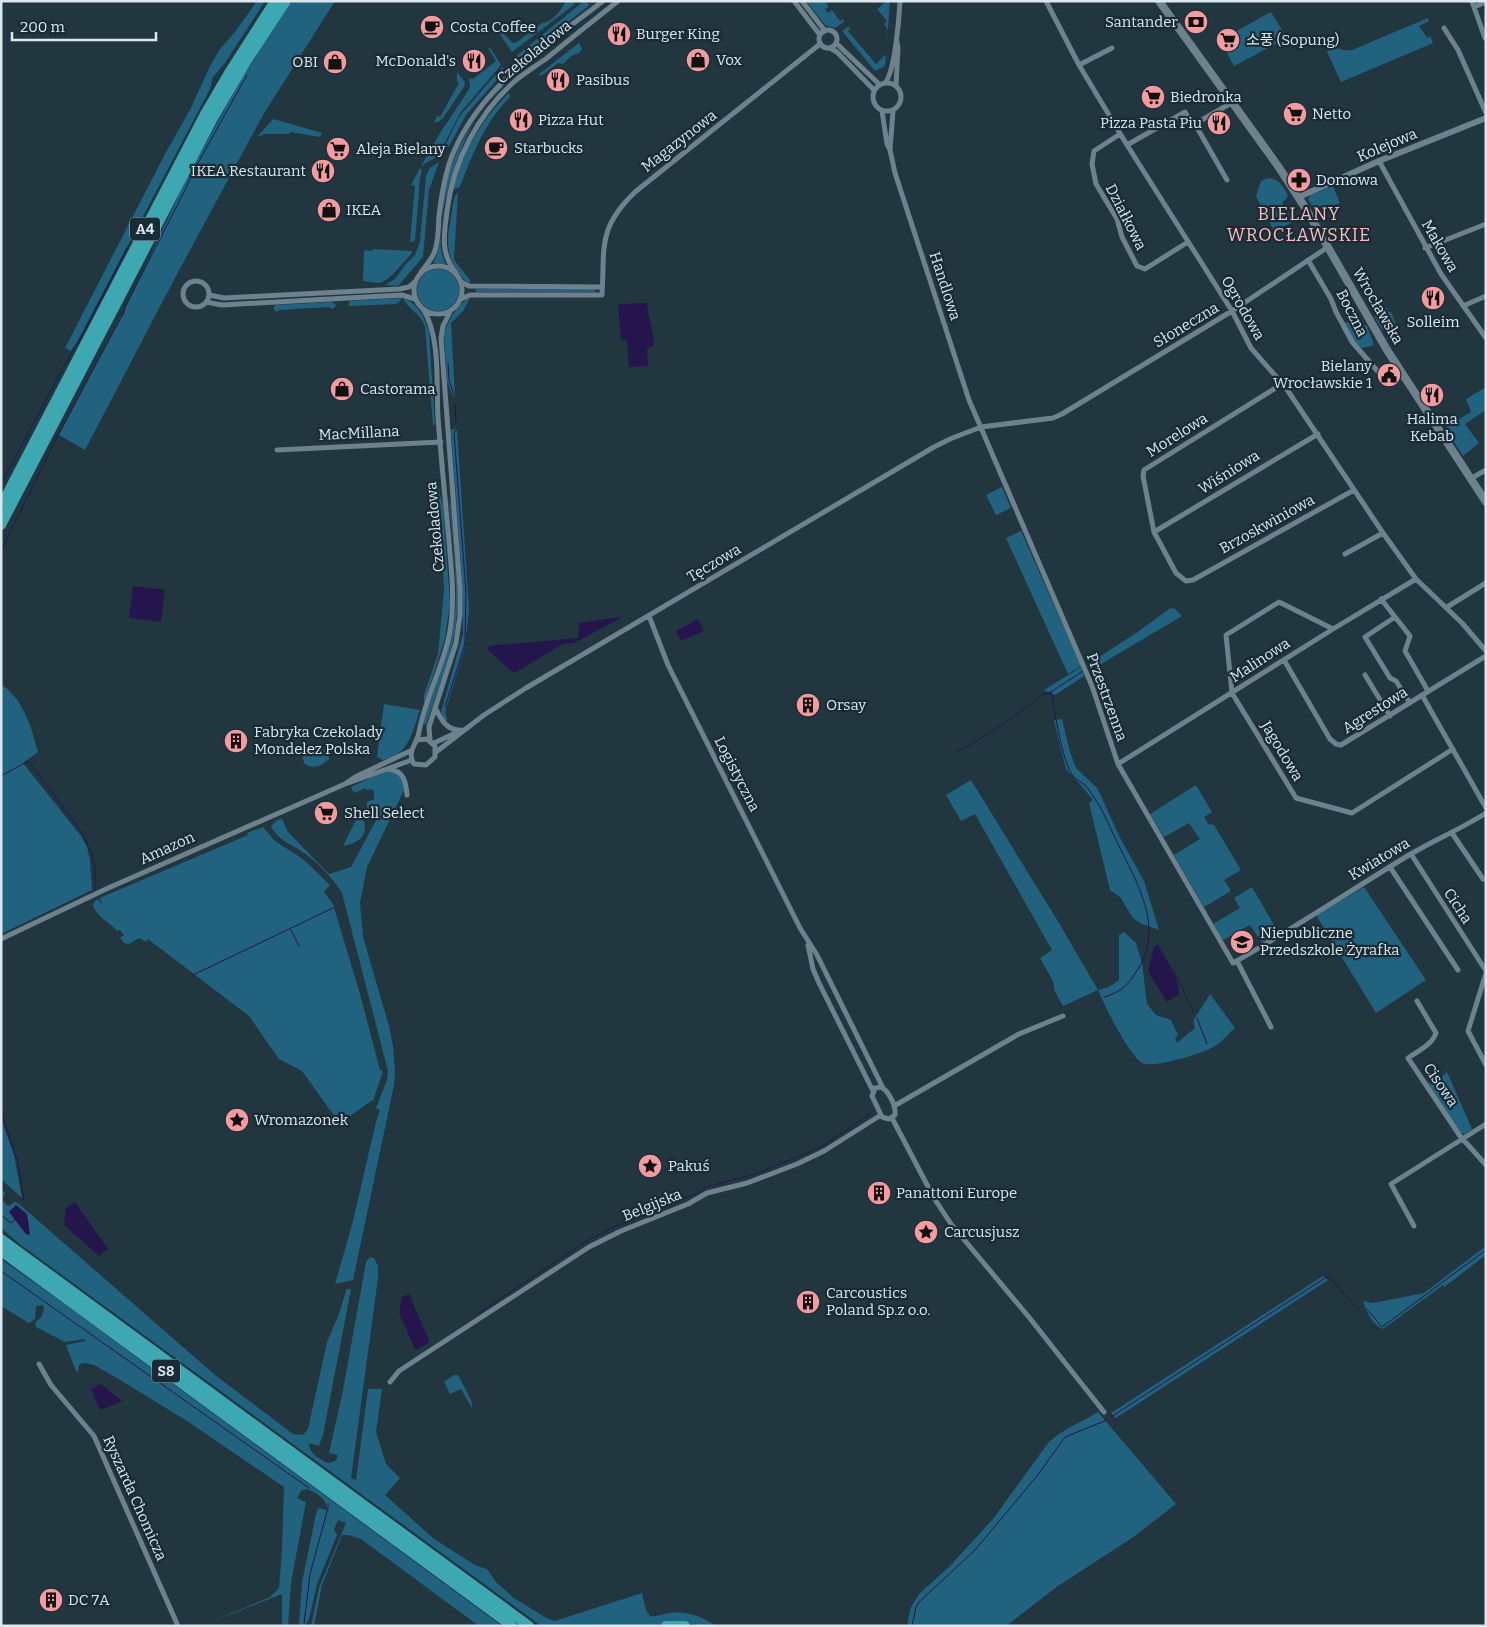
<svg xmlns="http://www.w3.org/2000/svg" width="1487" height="1627" font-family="Bitter,'Noto Sans KR',serif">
<rect width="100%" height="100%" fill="#223640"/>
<path fill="#21627f" d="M257 1H265L225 63 213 77 210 89 78 340 71 351 65 348 165 154 190 110 210 66 220 49 235 32Z
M292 1H335L263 115 176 276 85 450 59 435 120 318 124 314 126 307 188 176 218 121 241 80Z
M566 1H572L575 4 512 52 501 36 499 29 513 43 517 42 542 23C553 22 561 10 566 1Z
M584 1 590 5 523 57H515Z
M806 1H825L829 7 825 9 828 13 832 10 840 21 843 19 844 22 835 28 825 25Z
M887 1H890L885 66 875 71 842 31 847 27 851 28 848 31 876 64 886 54 888 30 884 24 887 21 877 9Z
M1271 12 1287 38 1234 66 1225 49 1235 41 1231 34Z
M1428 18 1429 21 1419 26 1427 38 1430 36 1433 43 1341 82 1327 52 1329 47C1337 45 1341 52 1352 50Z
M579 43 582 49 579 53 571 56 563 64 558 63 541 76 539 74Z
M488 48 491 49 501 65 460 113 438 156 421 166 440 133 468 91 470 86 469 78 473 79 496 61Z
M502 67 504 69 502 74 466 115 449 146 442 152 459 117Z
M457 72 465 82 464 87 443 118 438 122H434L437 116 440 117 459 83 457 81Z
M502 86 503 87C491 99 479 111 472 126 456 154 429 235 446 264L433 263C443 244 441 221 443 200 449 156 473 118 502 86Z
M509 93 510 97C485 122 472 155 460 187L454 189C462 152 482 119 509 93Z
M273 119 322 133 320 137 290 132 289 134H265L257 137Z
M439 162 429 190 423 257 398 286 385 285 395 279 405 265 415 255 420 241 426 176 430 168Z
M420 168 422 170 420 178 415 241 410 242 415 186 411 185Z
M1268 178C1279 179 1283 186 1288 195L1286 199 1282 202 1293 222 1274 231 1256 196 1261 181Z
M1333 186 1340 203 1316 214 1308 199 1311 195Z
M458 192 454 260 470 280V283C464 281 462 278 459 273 441 248 450 231 453 203L455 196Z
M373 249 412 251V253C405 260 388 283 379 283 373 283 368 281 363 281L364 250 372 251Z
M417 290a21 21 0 1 1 42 0a21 21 0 1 1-42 0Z
M475 289H594L596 291 594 292H476Z
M401 298V300L396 304 349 306V301Z
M403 298C417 302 425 318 429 331L435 425H433L425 327C422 314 408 310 403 298Z
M470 298 463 311 451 323 455 397H453L447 381 444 334C447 323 459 301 470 298Z
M332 302 336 305 333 309 329 307 279 310 276 312 273 308 276 305Z
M1386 308 1388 312H1391L1396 324 1383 331 1374 316Z
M1346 322 1367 326 1374 345 1363 348 1350 344 1341 327Z
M1486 387V410L1465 424 1479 443 1463 456 1445 428 1471 412 1466 399Z
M455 429 457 430 469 609 465 647 445 712 447 720 445 722 441 712 463 634 462 578 451 430Z
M437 482 443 506 450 603 445 638 424 704V695L438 654 444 591 442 552 434 489 433 483Z
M1002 487 1011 508 996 515 986 495Z
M449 499 451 507C454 547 461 590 455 630 450 662 436 693 426 725L423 724C432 693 445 664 452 633 461 591 452 541 449 499Z
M1021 531 1081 666 1068 674 1006 538Z
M1174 608 1182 616 1096 667 1093 668 1090 663 1139 631 1169 609Z
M1081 667 1084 676 1055 695 1044 690Z
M1 684C24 700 31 727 38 752L23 763 81 836 87 847 90 860 92 890 1 934Z
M384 704 420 710C412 732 410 754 383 760L377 757Z
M1062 719 1070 752 1076 768 1097 788 1101 796 1119 836 1144 881 1159 930 1142 924 1133 918 1120 897 1110 890 1089 803 1093 800 1080 784 1066 769 1054 720Z
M316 747 329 752V759C322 766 312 770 304 763L302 754 311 757Z
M387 770 394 771 403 780 405 788 367 867 360 903 363 937 389 1026 393 1046 395 1071 394 1085 353 1280 335 1284 352 1225 376 1122 380 1110 376 1108 387 1080 388 1071 342 893C333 878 318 863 304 853 292 844 278 841 271 826L277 820 282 819 288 832 329 874 351 867 381 811H367V802L374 799V791L371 789 367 790 366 788 354 793 351 787Z
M971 780 1059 923 1098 990 1109 987 1119 980V935L1124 932 1136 943 1142 963 1147 1004 1156 1015 1171 1020 1178 1035 1175 1038 1177 1043 1195 1028 1193 1021 1210 994 1235 1028C1228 1034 1222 1042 1215 1046 1205 1053 1151 1069 1142 1063 1128 1053 1105 1007 1098 990L1063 1006 1055 992 1053 981 1040 958 1052 950 975 814 961 821 946 795Z
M1196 785 1212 812 1204 817 1208 824 1214 825 1241 870 1224 880 1231 891 1204 907 1174 855 1200 839 1189 823 1164 837 1150 814Z
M359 815H361C371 834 360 843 343 846L357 818 359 820 360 819 357 817Z
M263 827 275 841 303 859 330 885 324 892 333 904 360 994 380 1070 383 1071 373 1101H371L346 1119 335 1117 302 1071 279 1059 249 1016 148 939 146 942 139 938 129 944 124 943 120 938 124 935 120 930 117 931C109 921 97 918 93 905L95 901 102 897 248 835 247 833Z
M1252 887 1277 930 1276 934 1262 943 1250 925 1223 940 1213 924 1240 908 1234 898Z
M1364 887 1426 980 1376 1013 1316 915Z
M1447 1072 1472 1129 1465 1134 1460 1133 1427 1083 1433 1084Z
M1 1119 14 1155 22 1198 1 1179Z
M1 1188 5 1193 2 1200 8 1206 15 1202 19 1204 215 1375 293 1434 303 1435 308 1429 327 1342 339 1314 346 1291 347 1289H351L323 1435 319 1446 309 1443C309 1454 319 1458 327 1463L333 1462 336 1460 338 1455 329 1453 343 1390 366 1262 370 1257 374 1258 378 1266V1278L351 1478 356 1480 368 1389H382L376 1432 386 1464 400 1478 385 1495 434 1539 475 1565 487 1569 496 1582 514 1598 548 1619 555 1621 642 1593 646 1610 650 1616C657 1617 663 1614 670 1613 688 1611 701 1616 716 1626 692 1626 678 1620 653 1626H542L536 1622 21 1245 1 1228Z
M1486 1246V1255L1444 1287 1443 1285 1383 1329C1372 1325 1366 1311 1363 1301L1373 1303 1424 1293Z
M1 1259 56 1298 502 1626H479L361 1539 348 1535H342L322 1585 314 1626H311L319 1588 346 1523 338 1520 334 1529 337 1535 317 1584 309 1619 305 1626H299L302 1582 316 1514 318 1508 327 1510C328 1499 316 1493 307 1489L301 1491 297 1498 306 1502 291 1583 288 1626H282V1594L201 1626 270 1597 279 1588 282 1551 284 1487 187 1421 117 1378 94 1365 85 1363 80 1364 78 1368 79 1372 76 1371 66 1345 85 1341V1339L65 1342 36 1327 35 1323 42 1316 44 1307 42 1305 36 1306 35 1319 29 1323 1 1306Z
M1323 1276 1328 1280 1122 1414 1115 1418 1111 1413Z
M454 1375H458L471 1400 473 1410 461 1389 450 1394 444 1382Z
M1098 1412 1176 1504 1132 1538 1058 1586 1006 1626H907L911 1607 920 1593 949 1567 993 1519 1048 1443C1064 1428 1080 1423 1098 1412Z"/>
<path fill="#24164d" d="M647 303C648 319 654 330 654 346L647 348 648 366 629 367 627 341 621 339 618 304Z
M133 586 165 590 161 622 129 618Z
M620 617 621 618 574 643 563 644 516 672H512L488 650 489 646 578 638 579 623Z
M698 619 704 631 681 641 676 631Z
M1158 945C1165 957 1180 979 1179 994L1167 1002 1148 971 1154 946Z
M75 1202 108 1249 99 1256 64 1225 66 1208Z
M16 1205 27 1214 30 1234 28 1235 25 1233 9 1212Z
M409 1294 429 1340V1343L417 1349H415L399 1313 402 1297Z
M101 1384 122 1401 100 1410 91 1389Z"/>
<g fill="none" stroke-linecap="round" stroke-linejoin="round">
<path stroke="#24164d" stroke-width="1" d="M448 363 449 380 454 396
M455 405 456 423
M1 484 75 346 79 342 127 248
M1 551 58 435 123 314 125 307 184 192 194 170 247 75
M1083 671 1051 692C1055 711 1062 762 1073 776 1076 780 1082 782 1085 785 1099 801 1108 823 1117 842 1136 881 1165 927 1138 969 1127 986 1123 991 1104 997
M445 707 465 644 466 592 454 433 456 430
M957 752C988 735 1016 716 1044 694L1051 692
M1 776 28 761 81 831 92 854 95 867V890
M99 899 101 903
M291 930 299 946
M1174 971 1194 1013
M193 975 333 908
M1197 1018 1207 1044
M1 1111 18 1163 24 1201
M1 1215 11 1223 15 1220
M1 1271 309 1488
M1367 1309 1382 1327 1486 1250
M479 1313 585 1242 628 1220 696 1194 706 1187 755 1174 805 1154 822 1146 869 1115
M1111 1417 1328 1276 1359 1310
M304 1624 310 1574 328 1508V1504
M912 1626 916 1607 919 1602 975 1550 1037 1476 1065 1437 1107 1420"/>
<path stroke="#6d828d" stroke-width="5" d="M794 1 820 35
M802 1 825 31
M1046 1 1079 65 1127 145 1232 311 1251 348 1286 388 1383 533 1416 579 1462 623 1486 651
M1472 1 1474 7 1486 2
M1474 7 1485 38
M1444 28 1458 50 1486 113
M819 39a9 9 0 1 1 18 0a9 9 0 1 1-18 0Z
M836 43 880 85
M830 48 837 52 874 90
M1079 65 1112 48
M873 97a14 14 0 1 1 28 0a14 14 0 1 1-28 0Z
M885 83C895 72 899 18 900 1
M896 85 898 48 897 42
M882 111 887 144 890 150 895 173 969 400 1092 686 1118 764 1233 963C1293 929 1350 891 1409 855 1434 840 1461 829 1486 813
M1195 124 1227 180
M1120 134 1094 151 1092 164 1096 184 1117 219 1122 237 1137 266 1145 269 1188 242
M1127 145 1185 112 1193 125 1233 102
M890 150 893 111
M1379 161 1441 274 1486 338
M1425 248 1486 224
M1308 260 1331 299 1336 312 1353 343 1388 383H1392L1403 375
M414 290a24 24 0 1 1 48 0a24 24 0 1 1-48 0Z
M421 272C426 266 431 260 434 253 439 241 438 228 439 216 441 198 444 181 449 164 474 90 544 47 603 1
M456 273C440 253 444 235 447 211 453 161 478 114 516 80 526 72 537 65 547 58 570 39 594 20 618 1
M183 294a13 13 0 1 1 26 0a13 13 0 1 1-26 0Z
M461 282 469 286 602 287
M209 295 224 298 399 289 409 287 415 282
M461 299 470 295H602C605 247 597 229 635 192L820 44
M206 302 222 305 402 295 415 299
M1463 306 1486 296
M1282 384 1144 470 1143 476 1154 532 1176 573 1186 581 1193 580 1354 490
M277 450 441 442
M1470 479 1486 470
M1154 532 1318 434
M1345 554 1383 533
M1381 599 1410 636 1405 651 1428 691
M1447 607 1486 583
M649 616 668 665 800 928 817 955 883 1088
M1395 617 1365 637 1390 678 1396 681 1410 703
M1333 629 1279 602 1226 635 1232 693 1296 798 1352 813 1453 749
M1284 660 1330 739 1336 744 1341 745 1486 656
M1365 675 1390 716
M1422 695 1486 808
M435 707C441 720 447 732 464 730
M417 740 427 739 435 746V757L426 765 414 764C406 751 417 745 419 732 425 699 442 669 449 636 453 617 453 597 452 578 448 524 442 471 438 418 436 385 441 337 423 309
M430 740 429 727 456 643 460 615V588L441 338 443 326 451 310
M434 743 460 731
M436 752 484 715 526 688 934 447 950 439 981 427 1053 418 1062 414 1232 311 1328 247
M1118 764 1333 629 1416 579
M389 769C404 771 406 782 407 795
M348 783 412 760
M1452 833 1483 879
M1411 854 1486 971
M1390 867 1458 970
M1 939 106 889 345 784 355 777 410 751
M808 945 813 969 819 983 873 1091
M1237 961 1271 1027
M1486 973 1468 1031 1486 1065
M1417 1001 1436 1033C1432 1045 1418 1051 1408 1058L1460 1136 1486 1165
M881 1087C889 1091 896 1106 895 1115L889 1119 882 1117 872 1096 875 1088Z
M894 1106 1019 1034 1063 1016
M892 1118 934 1198 951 1224 1028 1316 1104 1412
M1414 1226 1391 1184 1486 1124
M39 1364 51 1385 94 1436 178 1626
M390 1382 399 1371 589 1247 621 1231 688 1204 707 1193 747 1183 797 1164 824 1151 881 1115"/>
<path stroke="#6d828d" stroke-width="6" d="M1299 197 1379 161 1486 118"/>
<path stroke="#6d828d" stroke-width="8" d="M1159 1 1278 166 1306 209 1387 350 1486 502"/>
<path stroke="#3da8b1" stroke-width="10" d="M1 506 205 114 229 73 275 1
M1 525 213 118 246 62 286 1
M1 1239 529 1626
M1 1251 512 1626
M666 1626H685"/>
</g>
<defs>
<g id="bank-disc" transform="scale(1.25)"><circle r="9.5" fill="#f49b9f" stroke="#192b35"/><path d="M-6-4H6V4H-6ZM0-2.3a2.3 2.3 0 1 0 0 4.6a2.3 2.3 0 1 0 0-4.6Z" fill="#111"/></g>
<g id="cafe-disc" transform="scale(1.25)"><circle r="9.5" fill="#f49b9f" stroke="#192b35"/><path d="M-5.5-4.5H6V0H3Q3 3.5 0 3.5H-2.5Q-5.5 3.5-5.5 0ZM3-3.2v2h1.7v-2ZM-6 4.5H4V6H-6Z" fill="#111"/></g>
<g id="restaurant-disc" transform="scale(1.25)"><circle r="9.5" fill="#f49b9f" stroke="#192b35"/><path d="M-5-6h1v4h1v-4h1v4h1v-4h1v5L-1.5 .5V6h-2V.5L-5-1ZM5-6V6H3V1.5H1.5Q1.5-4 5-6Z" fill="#111"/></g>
<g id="supermarket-disc" transform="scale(1.25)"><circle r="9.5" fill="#f49b9f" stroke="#192b35"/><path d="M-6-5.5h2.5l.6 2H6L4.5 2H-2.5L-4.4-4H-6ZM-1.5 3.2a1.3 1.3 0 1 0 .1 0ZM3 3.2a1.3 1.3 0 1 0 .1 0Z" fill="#111"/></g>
<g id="shop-disc" transform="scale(1.25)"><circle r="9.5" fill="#f49b9f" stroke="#192b35"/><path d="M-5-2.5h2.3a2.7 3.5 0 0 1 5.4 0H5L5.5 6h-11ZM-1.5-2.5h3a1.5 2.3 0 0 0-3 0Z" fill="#111"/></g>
<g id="pharmacy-disc" transform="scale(1.25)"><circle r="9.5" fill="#f49b9f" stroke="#192b35"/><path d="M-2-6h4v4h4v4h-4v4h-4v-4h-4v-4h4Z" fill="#111"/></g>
<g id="civic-disc" transform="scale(1.25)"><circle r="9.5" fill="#f49b9f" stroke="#192b35"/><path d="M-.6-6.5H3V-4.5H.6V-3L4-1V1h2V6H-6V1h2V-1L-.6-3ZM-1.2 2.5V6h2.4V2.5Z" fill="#111"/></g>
<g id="building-disc" transform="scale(1.25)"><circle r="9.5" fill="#f49b9f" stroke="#192b35"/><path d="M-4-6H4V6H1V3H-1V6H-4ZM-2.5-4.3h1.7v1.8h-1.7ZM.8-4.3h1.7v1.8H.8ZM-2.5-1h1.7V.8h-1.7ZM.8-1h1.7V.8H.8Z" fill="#111"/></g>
<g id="school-disc" transform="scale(1.25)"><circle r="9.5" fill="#f49b9f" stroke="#192b35"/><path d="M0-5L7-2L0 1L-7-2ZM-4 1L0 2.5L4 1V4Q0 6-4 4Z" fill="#111"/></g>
<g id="sight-disc" transform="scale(1.25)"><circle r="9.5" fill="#f49b9f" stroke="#192b35"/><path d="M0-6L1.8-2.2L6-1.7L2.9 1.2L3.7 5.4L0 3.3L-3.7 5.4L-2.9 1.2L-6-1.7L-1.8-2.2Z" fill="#111"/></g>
</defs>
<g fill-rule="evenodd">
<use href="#bank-disc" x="1196" y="22"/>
<use href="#cafe-disc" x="432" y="27"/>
<use href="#restaurant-disc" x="619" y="34"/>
<use href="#supermarket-disc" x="1228" y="40"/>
<use href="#shop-disc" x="698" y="60"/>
<use href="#restaurant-disc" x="474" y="61"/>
<use href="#shop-disc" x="335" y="62"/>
<use href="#restaurant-disc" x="558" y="80"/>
<use href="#supermarket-disc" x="1153" y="97"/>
<use href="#supermarket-disc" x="1295" y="114"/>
<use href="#restaurant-disc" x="521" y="120"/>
<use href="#restaurant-disc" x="1219" y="123"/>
<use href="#cafe-disc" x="496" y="148"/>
<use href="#supermarket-disc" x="338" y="149"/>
<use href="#restaurant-disc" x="323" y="171"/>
<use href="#pharmacy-disc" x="1299" y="180"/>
<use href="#shop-disc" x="329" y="210"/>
<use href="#restaurant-disc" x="1433" y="298"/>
<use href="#civic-disc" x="1389" y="375"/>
<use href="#shop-disc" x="342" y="389"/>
<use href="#restaurant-disc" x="1432" y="395"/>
<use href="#building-disc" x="808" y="705"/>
<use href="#building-disc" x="236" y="741"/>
<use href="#supermarket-disc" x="326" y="813"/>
<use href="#school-disc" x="1242" y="942"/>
<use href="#sight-disc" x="237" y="1120"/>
<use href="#sight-disc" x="650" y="1166"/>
<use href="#building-disc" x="879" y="1193"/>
<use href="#sight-disc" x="926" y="1232"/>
<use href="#building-disc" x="808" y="1302"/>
<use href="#building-disc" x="51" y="1600"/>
</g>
<g text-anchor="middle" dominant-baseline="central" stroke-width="4.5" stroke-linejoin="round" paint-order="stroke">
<g fill="#192b35" stroke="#a2afb6" stroke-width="1">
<rect x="130" y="217.5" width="30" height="23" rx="4"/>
<rect x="152" y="1359.5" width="28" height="23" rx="4"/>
</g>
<g font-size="14" font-weight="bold" fill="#dce7ee">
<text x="145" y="229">A4</text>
<text x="166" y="1371">S8</text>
</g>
<g font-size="15" fill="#dce7ee" stroke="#192b35" text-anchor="start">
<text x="1178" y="22" text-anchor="end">Santander</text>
<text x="450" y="27">Costa Coffee</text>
<text x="636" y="34">Burger King</text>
<text x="1246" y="40">소풍 (Sopung)</text>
<text x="716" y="60">Vox</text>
<text x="456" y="61" text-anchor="end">McDonald's</text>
<text x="318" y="62" text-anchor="end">OBI</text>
<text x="576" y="80">Pasibus</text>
<text x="1170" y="97">Biedronka</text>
<text x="1312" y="114">Netto</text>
<text x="538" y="120">Pizza Hut</text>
<text x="1202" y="123" text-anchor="end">Pizza Pasta Piu</text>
<text x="514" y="148">Starbucks</text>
<text x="356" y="149">Aleja Bielany</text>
<text x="306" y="171" text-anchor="end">IKEA Restaurant</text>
<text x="1316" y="180">Domowa</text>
<text x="346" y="210">IKEA</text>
<text x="1433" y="322" text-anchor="middle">Solleim</text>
<text x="1372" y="366" text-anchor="end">Bielany<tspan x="1372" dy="17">Wrocławskie 1</tspan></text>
<text x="360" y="389">Castorama</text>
<text x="1432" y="419" text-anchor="middle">Halima<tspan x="1432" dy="17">Kebab</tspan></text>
<text x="826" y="705">Orsay</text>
<text x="254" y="732">Fabryka Czekolady<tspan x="254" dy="17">Mondelez Polska</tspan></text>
<text x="344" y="813">Shell Select</text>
<text x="1260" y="933">Niepubliczne<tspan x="1260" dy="17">Przedszkole Żyrafka</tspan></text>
<text x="254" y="1120">Wromazonek</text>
<text x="668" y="1166">Pakuś</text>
<text x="896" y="1193">Panattoni Europe</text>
<text x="944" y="1232">Carcusjusz</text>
<text x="826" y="1293">Carcoustics<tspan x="826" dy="17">Poland Sp.z o.o.</tspan></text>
<text x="68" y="1600">DC 7A</text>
</g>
<g font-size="15" fill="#dce7ee" stroke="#192b35">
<text transform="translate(534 52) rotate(-39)">Czekoladowa</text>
<text transform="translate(679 141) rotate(-38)">Magazynowa</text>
<text transform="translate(1387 145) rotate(-23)">Kolejowa</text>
<text transform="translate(1126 217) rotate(63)">Działkowa</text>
<text transform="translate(1440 246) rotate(60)">Makowa</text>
<text transform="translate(945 286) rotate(72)">Handlowa</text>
<text transform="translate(1378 306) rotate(60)">Wrocławska</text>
<text transform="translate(1243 308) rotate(60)">Ogrodowa</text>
<text transform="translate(1352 313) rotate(63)">Boczna</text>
<text transform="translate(1186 325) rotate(-31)">Słoneczna</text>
<text transform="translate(359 433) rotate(-3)">MacMillana</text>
<text transform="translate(1177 435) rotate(-32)">Morelowa</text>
<text transform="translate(1229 472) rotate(-32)">Wiśniowa</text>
<text transform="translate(1267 524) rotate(-29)">Brzoskwiniowa</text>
<text transform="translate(435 527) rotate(-95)">Czekoladowa</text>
<text transform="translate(714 563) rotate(-31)">Tęczowa</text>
<text transform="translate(1260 660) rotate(-33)">Malinowa</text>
<text transform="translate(1107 697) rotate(70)">Przestrzenna</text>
<text transform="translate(1375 710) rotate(-32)">Agrestowa</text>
<text transform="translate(1282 751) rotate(59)">Jagodowa</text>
<text transform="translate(737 774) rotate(63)">Logistyczna</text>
<text transform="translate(167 848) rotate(-24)">Amazon</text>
<text transform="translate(1379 859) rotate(-31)">Kwiatowa</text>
<text transform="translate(1458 906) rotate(57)">Cicha</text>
<text transform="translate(1441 1085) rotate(56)">Cisowa</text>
<text transform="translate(652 1205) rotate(-22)">Belgijska</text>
<text transform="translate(135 1498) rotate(66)">Ryszarda Chomicza</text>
</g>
<g font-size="18" letter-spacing="1" fill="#febabc" stroke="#192b35">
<text x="1299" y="214">BIELANY<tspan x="1299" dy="21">WROCŁAWSKIE</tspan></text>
</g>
</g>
<rect width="1487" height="1627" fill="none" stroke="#dce7ee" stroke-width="5"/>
<path d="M12 32v8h144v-8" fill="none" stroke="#dce7ee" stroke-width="2.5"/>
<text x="20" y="32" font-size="15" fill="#dce7ee" stroke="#192b35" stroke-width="4" paint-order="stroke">200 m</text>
</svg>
